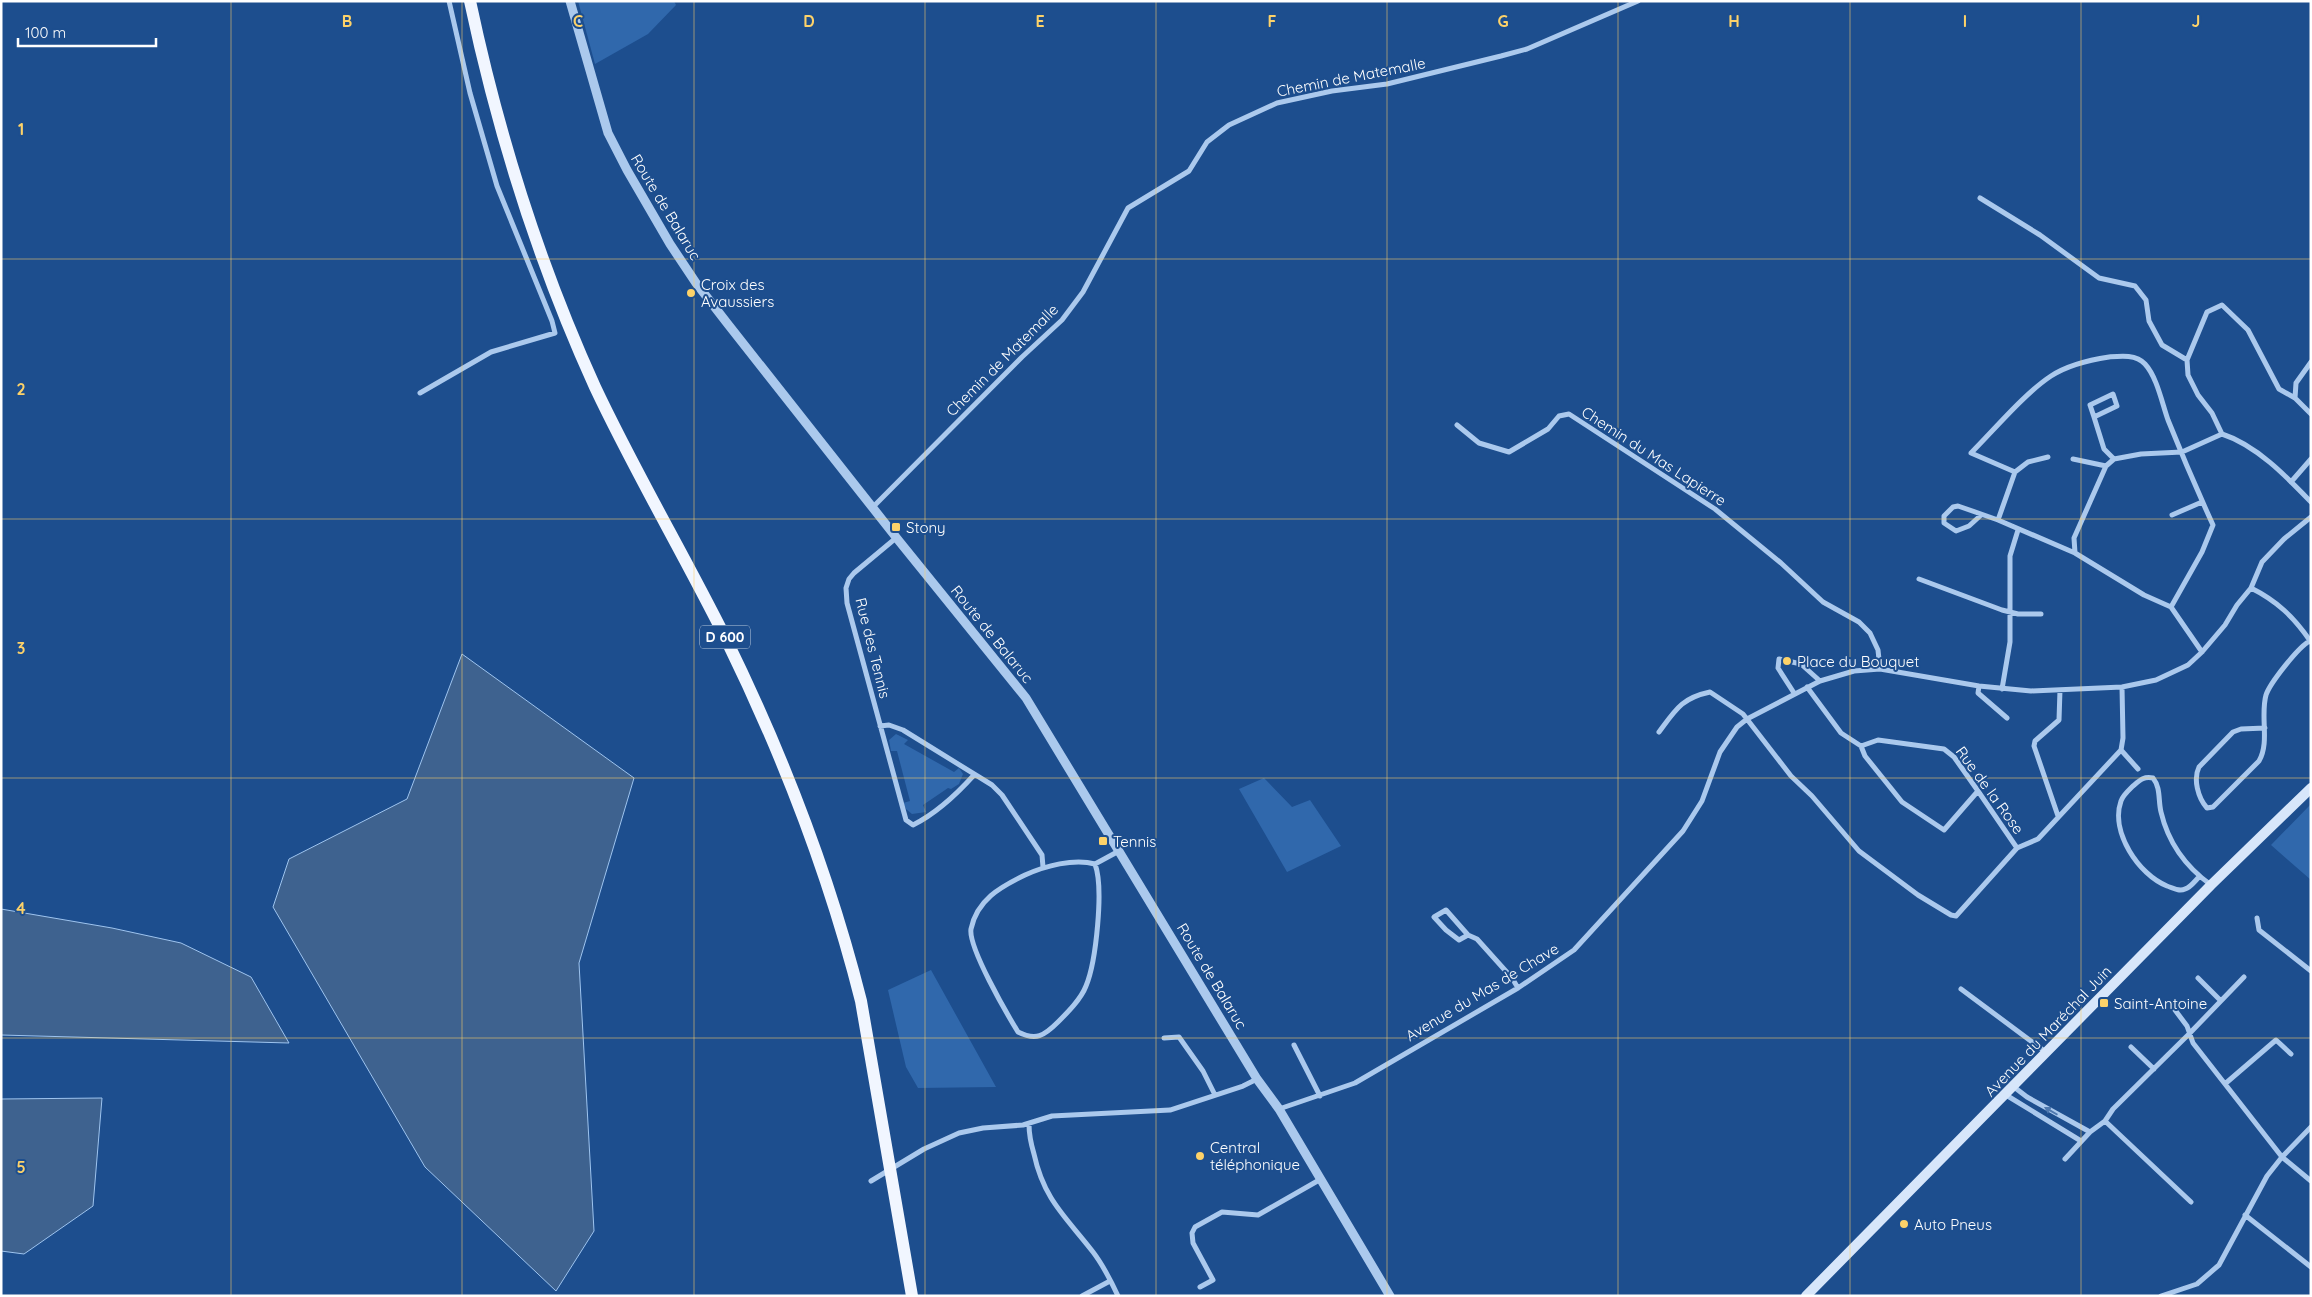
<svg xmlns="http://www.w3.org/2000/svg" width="2312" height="1297" font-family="Quicksand,sans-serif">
<rect width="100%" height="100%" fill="#1d4e8e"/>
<path fill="#3068ac" d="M578 1H674L676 5 648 34 595 64Z
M896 734 908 740 904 744 954 772 959 768 963 774 959 784 951 789 948 788 923 805 926 812 912 814 906 809 903 803 910 801 897 751H891L889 740Z
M1264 778 1292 807 1310 800 1341 846 1287 872 1239 789Z
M2311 804V880L2271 845Z
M931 970 996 1087 918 1088 906 1067 888 990Z"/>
<path fill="#3e628f" stroke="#9ec4ef" d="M462 654 634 778 579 963 594 1231 556 1291 425 1167 273 907 289 859 407 799Z
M1 909 112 928 181 943 251 977 289 1043 1 1035Z
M102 1098 93 1206 24 1254 1 1251V1099Z"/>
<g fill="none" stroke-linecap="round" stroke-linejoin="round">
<path stroke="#abc9ed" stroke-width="5" d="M1980 198 2040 235 2099 278 2135 286 2146 300 2149 321 2162 345 2187 360
M420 393 491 352 555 333 552 321 497 186 470 93 449 1
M2295 398 2296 383 2311 362
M2094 417 2090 405 2113 394 2117 406 2094 417 2104 449 2114 459
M1457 425 1479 443 1509 452 1548 429 1559 416 1569 414 1715 509 1781 563 1823 602 1859 622 1870 633 1878 650 1880 669
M2222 434 2212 413 2198 395 2188 375 2187 360 2207 312 2222 305 2248 330 2279 389 2295 398 2311 414
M2073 459 2106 466
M2015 472 1971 453C1994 430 2025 393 2051 376 2068 365 2089 360 2109 357 2120 356 2136 354 2145 364 2157 377 2162 403 2168 420 2182 455 2197 490 2213 525L2202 552 2171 607
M2291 482 2311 459
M873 507 1022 357 1062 320 1083 292 1128 208 1189 171 1207 142 1229 125 1277 103 1332 91 1387 84 1501 56 1527 49 1638 1
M2172 515 2202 502
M1980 516 1969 526 1956 531 1944 523V516L1953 507 1958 506 1998 520 2075 553 2144 595 2171 607 2202 652
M1998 520 2015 472 2028 462 2048 457
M896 538 854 573 849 579 846 588 847 603 906 820 913 825C937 813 956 795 974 775
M2075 553 2074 538 2106 466 2114 459 2141 454 2182 452 2222 434C2256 445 2286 476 2311 502
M1919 579 2002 610 2018 614H2041
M2251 588C2277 601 2294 617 2311 642
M1979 686 1978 693 2007 718
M1807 687 1841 733 1861 746 1865 756 1902 802 1944 830 1978 791
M2002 689 2010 642V556L2018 530
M1794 693 1778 668 1779 659 1801 664 1820 681
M880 726 889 725 903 730 992 785 1002 795 1042 855 1043 867
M2265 728 2241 729 2233 732 2199 767C2193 779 2198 798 2207 808L2213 807 2259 761C2270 742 2260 716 2266 695 2270 683 2299 646 2310 641
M1659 732C1676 709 1682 698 1710 692L1743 714 1791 776 1812 796 1859 851 1918 895 1951 915 1956 916 2017 848 1978 791 1954 757 1944 749 1878 740 1861 746
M2121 750 2138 769
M2058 816 2034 746 2035 741 2059 720 2060 690
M2017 848 2038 839 2121 750 2123 738 2122 687
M1095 864C1104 888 1096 962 1086 986 1081 999 1068 1012 1058 1022 1044 1036 1036 1041 1018 1032 1007 1014 968 947 971 929 977 900 1000 887 1025 875 1045 866 1074 858 1095 864L1119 851
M2199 877C2195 881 2190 888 2185 889 2179 892 2173 888 2167 886 2139 875 2110 832 2121 801 2123 795 2129 790 2133 786 2140 780 2144 776 2153 778 2161 788 2158 800 2161 812 2168 842 2186 867 2211 885
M2257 918 2259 930 2311 971
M1468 935 1459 940 1446 930 1434 917 1446 910 1468 935 1477 939 1512 978 1518 988
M2198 978 2220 1000
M1961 989 2047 1053
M2175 1010 2187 1026 2193 1043 2282 1157 2311 1181
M1164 1038 1179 1037 1203 1071 1215 1095
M1294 1045 1320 1096
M2131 1047 2154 1069
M2226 1083 2276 1040 2291 1054
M2014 1087 2027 1097 2090 1132
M2006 1095 2081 1141
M1279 1109 1355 1083 1518 988 1574 950 1683 831 1702 801 1720 752 1737 727 1747 719 1820 681 1854 671 1880 669 1979 686 2031 691 2122 687 2156 680 2188 665 2202 652 2225 625 2237 605 2251 588 2262 562 2284 539 2311 517
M2105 1121 2191 1202
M1029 1124C1029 1134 1031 1144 1034 1154 1044 1200 1066 1217 1093 1252 1103 1265 1111 1281 1118 1296
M2065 1159 2090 1132 2105 1121 2113 1109 2189 1034 2244 977
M871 1181 924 1149 959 1133 983 1128 1023 1125 1052 1116 1170 1110 1243 1086 1257 1079
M2245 1215 2311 1267
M1200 1287 1213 1280 1193 1243 1192 1233 1195 1227 1222 1212 1258 1215 1321 1179
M1082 1296 1110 1281
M2161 1296 2197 1284 2219 1265 2267 1176 2282 1157 2311 1127"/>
<path stroke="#abc9ed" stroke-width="9" d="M570 1 608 133 627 170 670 244 696 283 727 323 899 541 1026 698 1257 1079 1279 1109 1390 1296"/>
<path stroke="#d7e6fa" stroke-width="10" d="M1806 1296 2211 885 2311 788"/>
<path stroke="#f1f6ff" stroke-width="12" d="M470 1C498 133 539 264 595 387 635 472 683 553 725 637 781 751 830 878 861 1001L912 1296"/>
</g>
<defs><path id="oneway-solid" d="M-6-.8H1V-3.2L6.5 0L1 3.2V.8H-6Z" transform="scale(1.25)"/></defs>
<use fill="#4f79af" href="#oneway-solid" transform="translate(2051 1111) rotate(-150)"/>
<path fill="none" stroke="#fdd269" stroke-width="1" stroke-opacity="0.55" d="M231 1V1296M462 1V1296M694 1V1296M925 1V1296M1156 1V1296M1387 1V1296M1618 1V1296M1850 1V1296M2081 1V1296M1 259H2311M1 519H2311M1 778H2311M1 1038H2311"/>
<g fill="#fdd269" stroke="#1d4e8e" stroke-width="2">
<circle cx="691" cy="293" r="5"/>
<rect x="891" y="522" width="10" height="10" rx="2.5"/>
<circle cx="1787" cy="661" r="5"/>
<rect x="1098" y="836" width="10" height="10" rx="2.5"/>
<rect x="2099" y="998" width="10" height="10" rx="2.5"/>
<circle cx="1200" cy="1156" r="5"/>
<circle cx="1904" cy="1224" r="5"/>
</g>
<g text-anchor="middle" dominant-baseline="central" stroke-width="4" stroke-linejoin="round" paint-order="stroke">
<rect fill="#1d4e8e" stroke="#bbcadd" stroke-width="1" x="700" y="625.5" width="50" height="23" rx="4"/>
<g font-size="14" font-weight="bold" fill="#fff">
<text x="725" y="637">D 600</text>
</g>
<g font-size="15" fill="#fff" stroke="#1d4e8e">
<text transform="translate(1351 77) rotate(-11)">Chemin de Matemalle</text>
<text transform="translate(666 207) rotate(59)">Route de Balaruc</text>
<text transform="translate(1002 360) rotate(-45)">Chemin de Matemalle</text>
<text transform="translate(1654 456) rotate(33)">Chemin du Mas Lapierre</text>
<text transform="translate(992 634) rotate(51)">Route de Balaruc</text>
<text transform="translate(873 648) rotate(76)">Rue des Tennis</text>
<text transform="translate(1990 790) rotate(54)">Rue de la Rose</text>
<text transform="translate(1212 976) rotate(59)">Route de Balaruc</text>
<text transform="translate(1482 992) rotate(-31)">Avenue du Mas de Chave</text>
<text transform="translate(2048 1031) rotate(-46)">Avenue du Maréchal Juin</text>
</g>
<g font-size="15" fill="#fff" stroke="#1d4e8e" text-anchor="start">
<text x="701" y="284">Croix des<tspan x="701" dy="17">Avaussiers</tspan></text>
<text x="906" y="527">Stony</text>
<text x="1797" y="661">Place du Bouquet</text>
<text x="1113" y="841">Tennis</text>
<text x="2114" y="1003">Saint-Antoine</text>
<text x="1210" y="1147">Central<tspan x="1210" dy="17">téléphonique</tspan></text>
<text x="1914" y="1224">Auto Pneus</text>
</g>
</g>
<g font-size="16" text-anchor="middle" font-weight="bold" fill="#fdd269" stroke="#1d4e8e" stroke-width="4" stroke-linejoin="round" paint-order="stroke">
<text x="347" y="27">B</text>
<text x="578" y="27">C</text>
<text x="809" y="27">D</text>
<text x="1040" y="27">E</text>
<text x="1272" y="27">F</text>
<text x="1503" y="27">G</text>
<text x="1734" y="27">H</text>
<text x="1965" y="27">I</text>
<text x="2196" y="27">J</text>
<text x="21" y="135">1</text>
<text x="21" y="395">2</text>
<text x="21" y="654">3</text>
<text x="21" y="914">4</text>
<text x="21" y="1173">5</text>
</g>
<rect width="2312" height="1297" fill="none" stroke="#ffffff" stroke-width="5"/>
<path d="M18 38v8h138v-8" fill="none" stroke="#ffffff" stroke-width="2.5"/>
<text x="25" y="38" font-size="15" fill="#ffffff" stroke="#1d4e8e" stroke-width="4" paint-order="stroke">100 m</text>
</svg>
